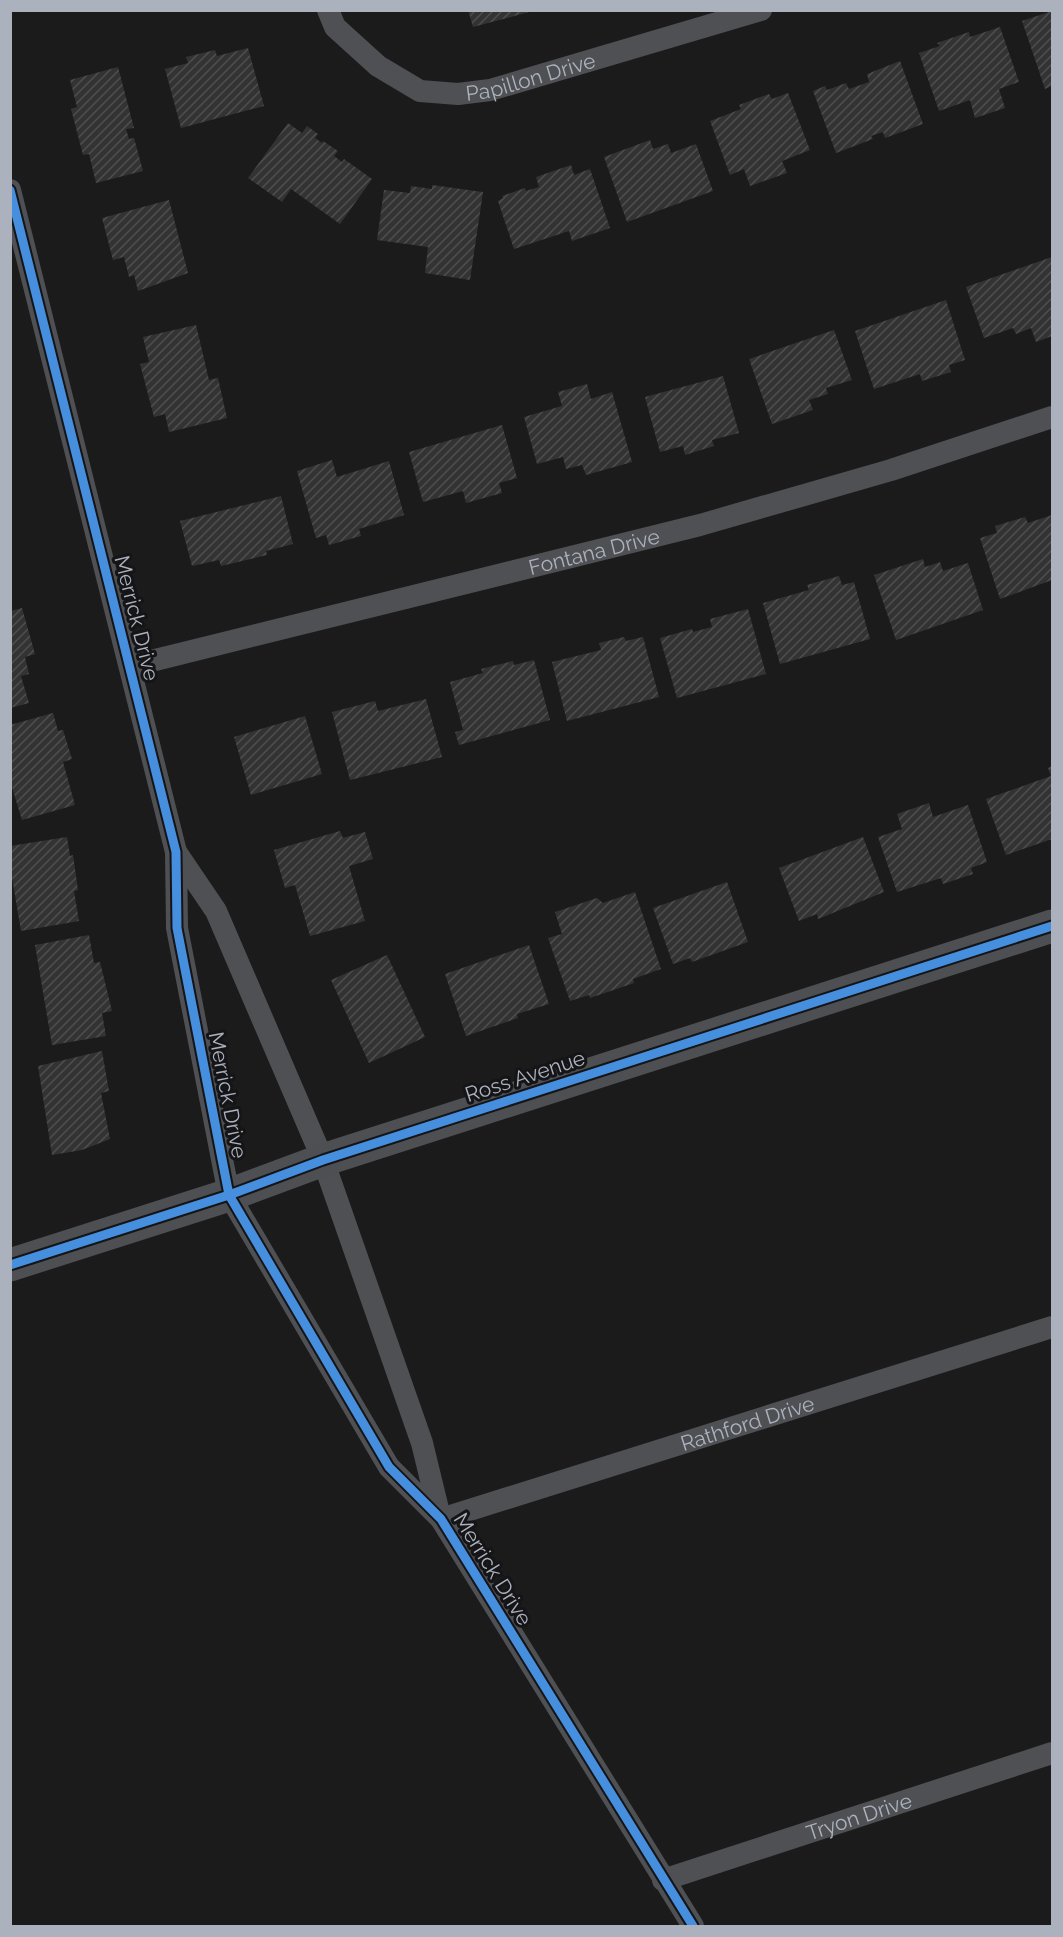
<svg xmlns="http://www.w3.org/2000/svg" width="1063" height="1937" font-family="Raleway,sans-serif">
<defs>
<pattern id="building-hatch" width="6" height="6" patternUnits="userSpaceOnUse" patternTransform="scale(1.5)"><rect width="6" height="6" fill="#333"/><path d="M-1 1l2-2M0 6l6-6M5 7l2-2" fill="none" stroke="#4e4e4f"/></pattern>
</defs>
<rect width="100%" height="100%" fill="#1b1b1b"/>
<path fill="url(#building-hatch)" d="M468 10H532L533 11 473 27Z
M1052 11V86L1045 89 1022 21Z
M1000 27 1019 82 999 89 1005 108 975 118 970 100 939 111 919 53 940 46 937 43 969 32 970 37Z
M248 48 264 106 181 128 165 69 188 63 186 57 215 50 217 56Z
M900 61 923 124 885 138 883 132 871 136 873 139 836 153 813 91 825 86 827 90 846 83 849 89 869 82 867 74Z
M118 67 134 128 126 129 129 139 134 138 143 171 96 183 89 154 83 155 71 109 77 107 70 80Z
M788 93 810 150 782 161 787 173 750 186 744 169 730 175 710 121 741 109 739 105 769 94 772 99Z
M288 123 302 133 307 126 318 134 315 138 322 143 323 141 338 151 334 156 342 162 344 159 372 179 340 224 291 189 282 202 248 178Z
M650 140 653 149 668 144 671 153 696 144 713 191 627 222 604 157Z
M571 165 574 175 590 169 610 228 572 241 569 231 514 249 498 201 503 198 502 196 525 188 526 191 539 187 536 177Z
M432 185 483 192 470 280 425 273 428 247 377 240 384 190 410 193 411 186 432 189Z
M169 200 188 273 138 291 134 275 129 277 124 257 113 260 102 218Z
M1052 257V336L1036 342 1031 328 1016 334 1013 328 984 338 966 287Z
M946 300 965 360 949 365 951 372 922 381 920 374 874 389 855 331Z
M196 325 209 380 218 378 227 418 169 432 165 414 154 417 140 364 149 362 143 337Z
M834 330 852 380 826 388 828 394 809 400 813 410 772 424 749 359Z
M723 376 739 433 712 440 714 446 685 455 683 446 660 452 645 397Z
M587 384 591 399 612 392 632 462 586 475 582 465 566 469 563 457 537 464 524 417 562 406 558 392Z
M502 425 517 478 499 483 502 493 466 503 463 491 423 502 409 452Z
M332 460 337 477 389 461 404 515 359 529 361 536 329 545 326 535 316 538 297 471Z
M281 496 293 544 266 551 267 555 221 566 219 560 192 566 180 521Z
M1052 515V580L1000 599 980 538 997 533 995 526 1025 517 1028 523Z
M923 559 925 567 940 562 943 571 968 563 983 610 896 640 874 575Z
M839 576 842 585 854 582 870 639 780 664 763 603 809 590 807 585Z
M22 608 35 654 25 657 29 674 21 676 29 703 10 708V611Z
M748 609 766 674 677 698 660 638 692 629 693 632 712 627 710 619Z
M624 637 626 641 643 637 659 697 567 721 552 662 601 650 599 643Z
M534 660 550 720 459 745 455 732 463 730 450 682 483 673 481 669 513 661 514 665Z
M426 699 442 757 350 780 332 712 375 701 378 711Z
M53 713 58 731 63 730 72 759 63 762 75 805 22 820 10 781V725Z
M305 716 322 774 251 795 234 737Z
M1052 766V839L1006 855 986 799 1051 776 1048 768Z
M929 803 933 817 968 805 987 862 971 868 973 874 943 884 941 878 897 892 878 837 902 829 897 814Z
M340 831 343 838 365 832 373 859 349 866 365 921 310 936 295 885 285 888 274 850Z
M67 837 70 856 73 855 78 890 74 891 79 921 21 931 10 866V846Z
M863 837 884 892 818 919 817 914 799 921 779 868Z
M727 882 748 942 692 962 690 958 673 964 653 908Z
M635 892 661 969 633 979 634 983 590 998 589 995 570 1001 548 938 562 934 555 912 597 898 603 903Z
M89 935 94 963 100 962 112 1011 102 1013 106 1036 52 1045 35 945Z
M529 945 549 1004 517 1014 518 1018 466 1036 445 974Z
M387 955 425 1037 369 1063 331 980Z
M102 1051 109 1091 101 1093 110 1139 82 1150 52 1155 38 1066Z"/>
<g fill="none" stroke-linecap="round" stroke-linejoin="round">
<g stroke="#4f5054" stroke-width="22">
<path id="s1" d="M328 10 335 27 378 66 420 91 458 94 490 90 761 10"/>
<path d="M10 190 176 852 177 928 229 1195 389 1467 441 1519 693 1926"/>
<path id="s2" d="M131 666 700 525 891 470 1052 417"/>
<path d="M176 852 216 911 323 1160 422 1443 440 1517"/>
<path id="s3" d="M441 1519 1052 1327"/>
<path id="s4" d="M663 1880 1052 1753"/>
</g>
<path stroke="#4e4f52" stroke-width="33" d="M10 1265 229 1195 323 1160 1052 926"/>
<g stroke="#151517" stroke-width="13">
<path id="cycleway" d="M10 190 176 852 177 928 229 1195 389 1467 441 1519 693 1926
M10 1265 229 1195 323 1160 1052 926"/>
</g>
<use href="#cycleway" stroke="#468fdf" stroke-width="9"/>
</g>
<g text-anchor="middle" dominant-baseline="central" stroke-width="6" stroke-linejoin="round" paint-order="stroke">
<g font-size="21" fill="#abb2bd" stroke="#151517">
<text stroke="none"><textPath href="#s1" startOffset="238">Papillon Drive</textPath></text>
<text stroke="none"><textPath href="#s2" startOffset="477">Fontana Drive</textPath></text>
<text transform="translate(137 618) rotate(76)">Merrick Drive</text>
<text transform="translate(525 1076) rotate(-18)">Ross Avenue</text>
<text transform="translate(228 1095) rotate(79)">Merrick Drive</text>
<text stroke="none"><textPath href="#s3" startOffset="321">Rathford Drive</textPath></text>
<text transform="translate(493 1569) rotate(58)">Merrick Drive</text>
<text stroke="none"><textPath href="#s4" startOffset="206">Tryon Drive</textPath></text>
</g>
</g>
<rect width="1063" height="1937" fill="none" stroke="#abb2bd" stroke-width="24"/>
</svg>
